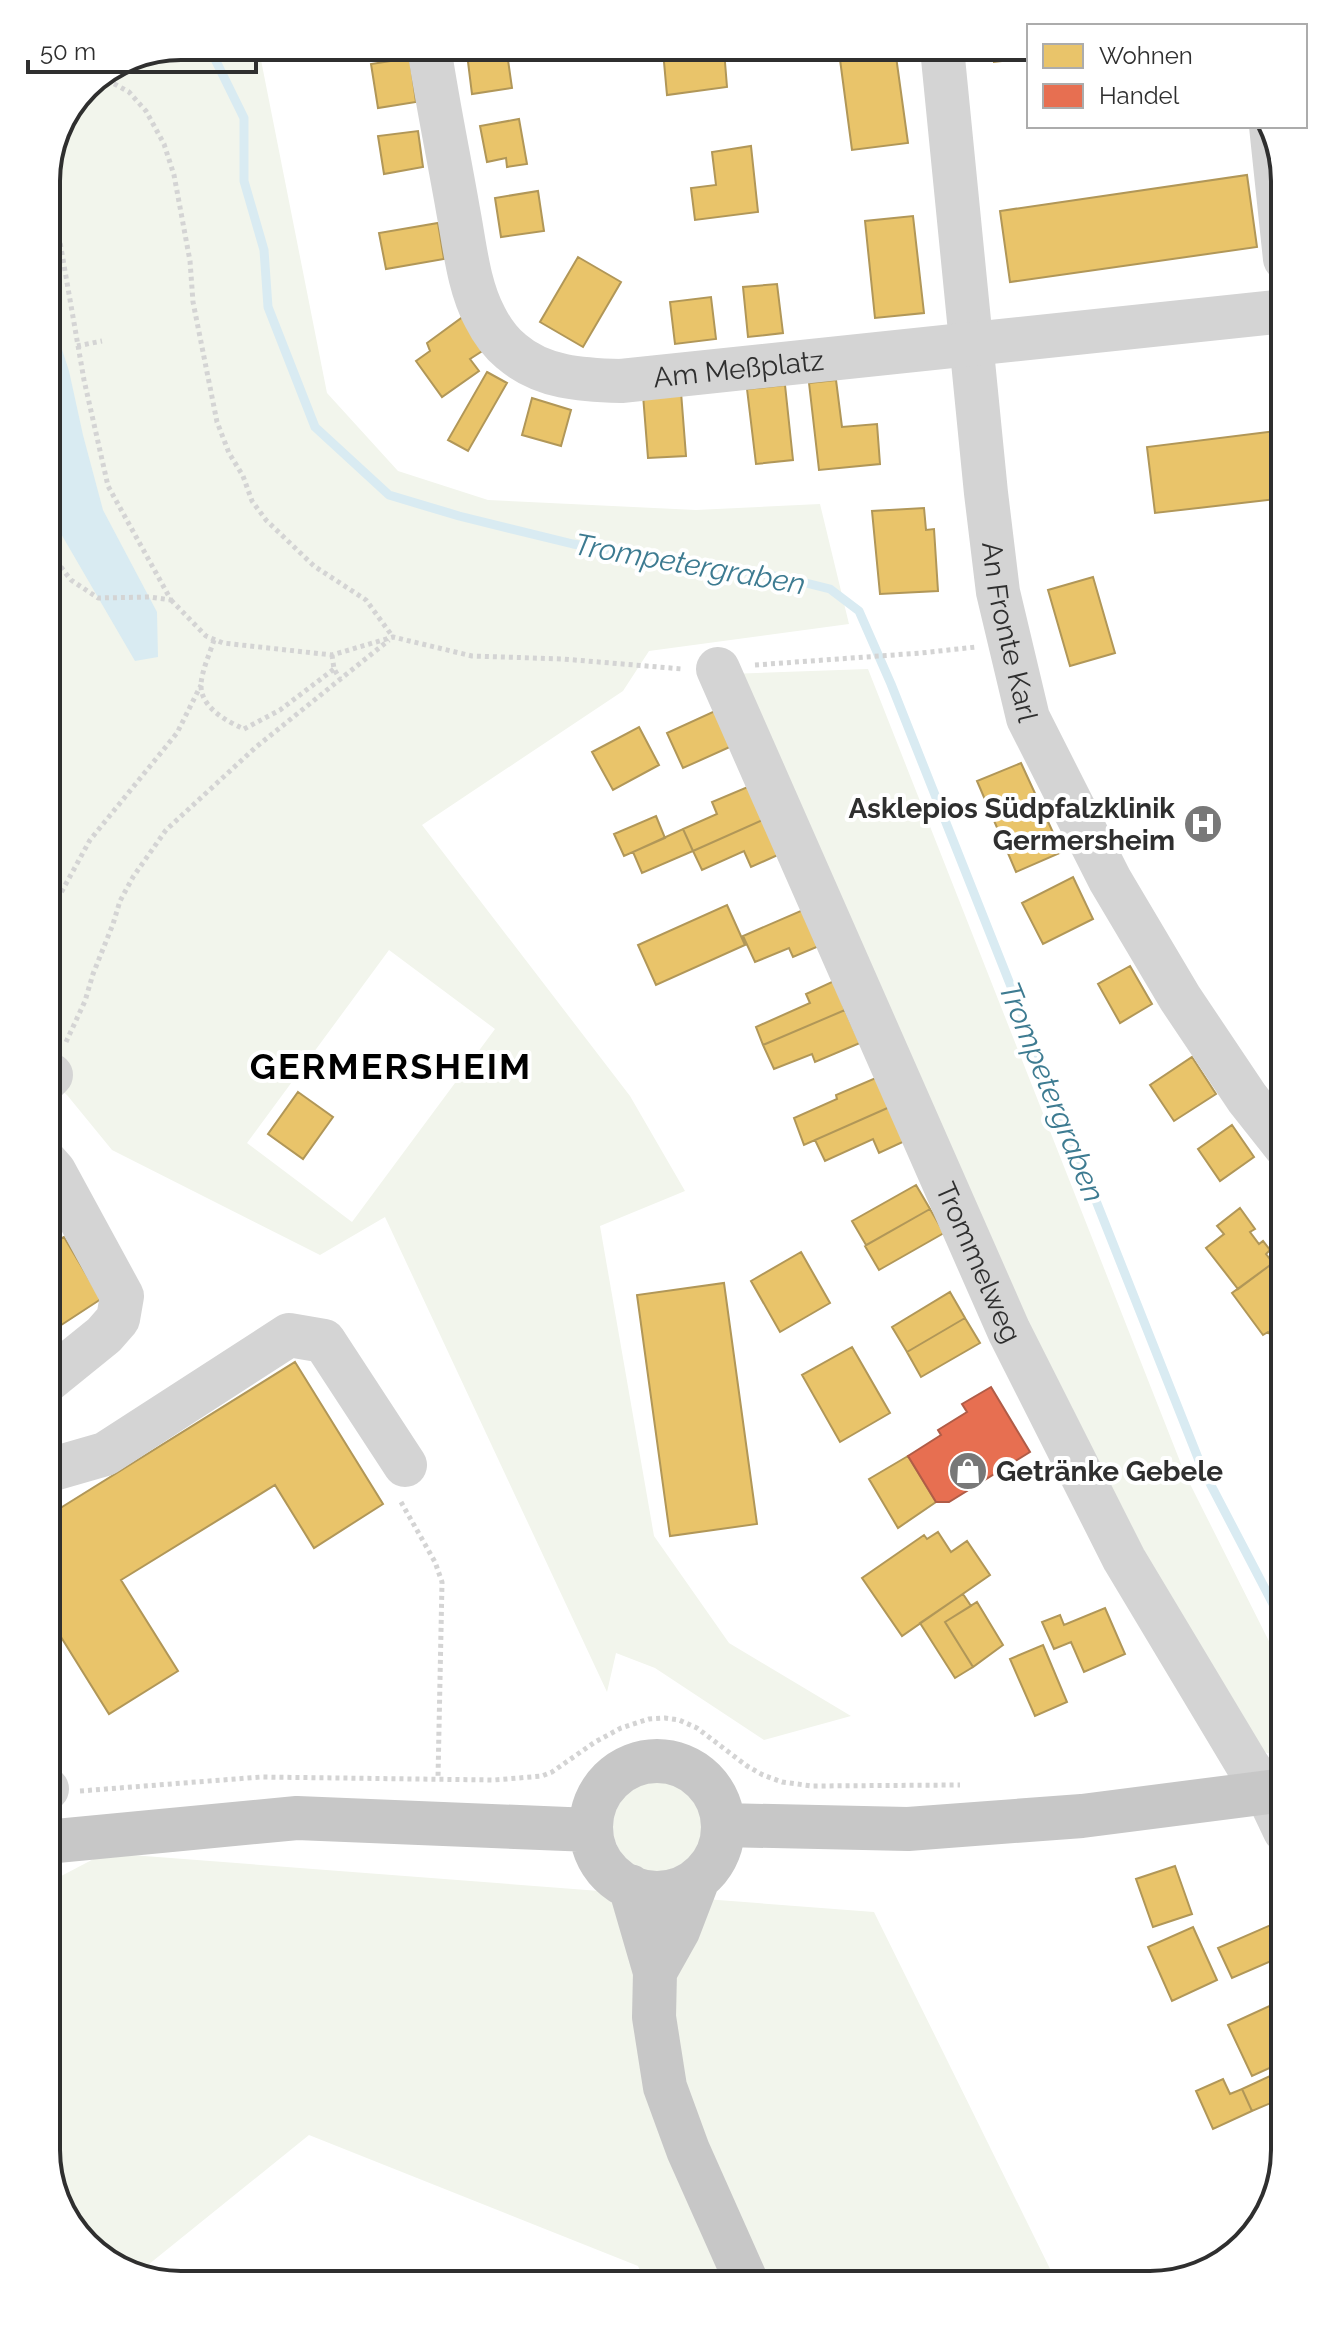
<svg xmlns="http://www.w3.org/2000/svg" width="1331" height="2331" font-family="Raleway,sans-serif">
<rect width="100%" height="100%" fill="#fff"/>
<path fill="#f2f5ec" fill-rule="evenodd" d="M260 55 327 393 398 471 488 500 696 510 820 504 849 624 649 651 623 691 422 825 630 1096 685 1191 600 1226 654 1536 729 1643 851 1716 764 1740 655 1668 616 1653 607 1692 385 1217 320 1255 112 1150 67 1095 46 1079V173L86 85 130 56ZM389 950 495 1029 352 1222 247 1143Z
M868 669 1185 1474 1285 1673V1756L1251 1750 1113 1514 728 674Z
M613 1827a45 45 0 1 1 90 0a45 45 0 1 1-90 0Z
M105 1853 874 1912 1058 2285H781L723 2277 726 2285H646L638 2266 309 2135 138 2273 106 2262 60 2209 46 2150V1884Z"/>
<path fill="#d9ebf2" d="M46 283 57 334 69 371 83 435 103 510 157 612 158 657 135 661 46 508Z"/>
<path fill="#e9c46a" stroke="#b19758" stroke-width="2" d="M993 48H1029V58L994 62Z
M863 49H895L908 143 852 150 839 52Z
M724 50 727 87 667 95 663 51Z
M478 53H507L512 88 472 94 467 54Z
M410 58 416 102 378 108 371 64Z
M519 119 527 164 507 167 506 158 487 162 480 126Z
M418 131 423 167 384 174 378 136Z
M751 146 758 212 695 220 691 188 716 185 712 152Z
M1247 175 1257 247 1010 282 1000 211Z
M538 191 544 231 501 237 495 198Z
M913 216 924 313 875 318 865 221Z
M438 223 444 259 386 269 379 233Z
M578 257 621 282 583 347 540 322Z
M777 284 783 333 748 337 743 287Z
M711 297 716 339 675 344 670 302Z
M464 316 487 348 470 359 479 371 442 397 416 361 430 351 427 343Z
M487 372 507 383 468 451 448 440Z
M836 380 842 427 877 424 880 464 819 470 809 383Z
M785 385 793 460 756 464 747 389Z
M681 392 686 456 648 458 643 395Z
M532 398 571 410 561 446 522 435Z
M1285 430V498L1155 513 1147 447Z
M924 508 926 530 934 529 938 591 880 594 872 511Z
M1093 577 1115 653 1070 666 1048 590Z
M715 711 732 746 683 768 667 733Z
M639 727 659 765 613 790 592 752Z
M1021 763 1062 852 1016 872 977 781Z
M750 786 765 819 693 851 683 829 717 814 712 802Z
M656 816 665 838 624 856 614 834Z
M765 819 780 854 751 867 744 851 702 870 693 851Z
M683 829 693 851 642 873 633 852Z
M1073 877 1093 919 1043 944 1022 903Z
M727 905 745 945 656 985 638 945Z
M803 910 819 946 793 957 789 948 755 962 743 936Z
M1130 966 1152 1004 1120 1023 1098 984Z
M834 981 845 1010 763 1045 756 1027 810 1003 806 994Z
M845 1010 860 1043 815 1062 812 1054 774 1069 763 1045Z
M1192 1057 1216 1094 1174 1121 1150 1085Z
M878 1077 892 1106 804 1145 794 1118 837 1099 836 1095Z
M298 1092 333 1117 303 1159 268 1134Z
M892 1106 907 1140 879 1153 873 1139 825 1161 815 1140Z
M1232 1125 1254 1157 1220 1181 1198 1149Z
M916 1185 930 1209 866 1245 852 1221Z
M1240 1208 1255 1229 1250 1232 1259 1244 1263 1241 1270 1250 1266 1254 1273 1263 1238 1289 1206 1248 1224 1234 1217 1226Z
M930 1209 944 1233 879 1270 865 1246Z
M64 1237 101 1299 46 1335V1248Z
M801 1252 830 1303 780 1332 751 1281Z
M1273 1263 1285 1278V1344L1280 1347 1268 1332 1263 1335 1232 1293Z
M724 1283 757 1524 670 1536 637 1295Z
M950 1292 965 1318 907 1352 892 1327Z
M965 1318 980 1343 921 1377 907 1352Z
M852 1347 890 1413 840 1442 802 1375Z
M295 1362 383 1504 314 1548 275 1485 121 1580 178 1671 109 1714 46 1613V1517Z
M908 1456 936 1502 898 1528 869 1479Z
M938 1532 951 1552 967 1541 990 1575 902 1636 862 1578 924 1535 927 1539Z
M963 1594 971 1606 945 1622 973 1667 955 1678 920 1623Z
M977 1602 1003 1645 973 1667 945 1622Z
M1105 1608 1125 1654 1084 1672 1071 1642 1054 1649 1042 1622 1060 1615 1064 1625Z
M1043 1645 1067 1702 1035 1716 1010 1659Z
M1175 1866 1192 1914 1153 1927 1136 1879Z
M1280 1921 1285 1932V1955L1232 1978 1218 1948Z
M1193 1927 1217 1980 1172 2001 1148 1947Z
M1285 1999V2061L1252 2076 1228 2025Z
M1285 2069V2097L1252 2111 1242 2089Z
M1223 2079 1230 2094 1242 2089 1252 2111 1213 2129 1196 2091Z"/>
<path fill="#e76f51" stroke="#b05c47" stroke-width="2" d="M991 1387 1030 1452 949 1502H936L908 1456 941 1435 938 1430 967 1412 962 1404Z"/>
<g fill="none" stroke-linecap="round" stroke-linejoin="round">
<path stroke="#d9ebf2" stroke-width="9" d="M213 55 244 118V181L264 250 268 307 315 427 389 495 459 516 573 544 786 578 830 589 859 611 891 684 1202 1468 1285 1627"/>
<path stroke="#d4d4d4" stroke-width="5" stroke-dasharray="4 4" stroke-linecap="butt" d="M100 76 129 92 146 111 164 144 174 175 190 261 193 302 217 422 229 453 243 476 252 501 266 520 314 566 366 600 393 637
M77 346 102 341
M46 548 71 580 98 598 150 597 171 600 108 486 84 380 50 185 46 176
M171 600 206 636 223 643 332 655 393 637 472 656 563 659 682 669
M214 640C210 653 202 670 201 684 200 707 226 721 244 729L280 710 334 669
M332 655 334 669 340 679
M755 665 921 653 976 647
M46 920 90 840 177 733 201 685
M66 1042 85 1001 93 974 113 924 120 901 133 877 166 830 256 747 389 640
M401 1502 435 1562 442 1582 438 1778
M80 1791 261 1777 494 1780 542 1776 552 1772 595 1742 621 1728 649 1719 665 1718 679 1720 697 1728 747 1766 763 1775 782 1782 812 1786 960 1785"/>
<g stroke="#d4d4d4" stroke-width="44">
<path id="s1" d="M942 48 986 493 998 592 1028 718 1110 880 1180 998 1247 1098 1285 1146"/>
<path id="s2" d="M430 53C438 106 449 158 458 210 465 246 468 285 485 317 491 329 501 343 511 351 542 378 582 380 621 381L1285 311"/>
<path d="M1271 126 1285 259"/>
<path id="s3" d="M718 669 1009 1331 1124 1559 1248 1766 1267 1793 1285 1831"/>
<path d="M46 1080 51 1075"/>
<path d="M46 1382 104 1335 118 1319 122 1296 54 1171 46 1162"/>
<path d="M46 1471 105 1454 289 1335 324 1341 405 1465"/>
<path d="M46 1788 47 1789"/>
</g>
<path stroke="#c7c7c7" stroke-width="44" d="M591 1827a66 66 0 1 1 132 0a66 66 0 1 1-132 0Z
M723 1825 908 1829 1082 1816 1285 1790
M46 1842 297 1818 591 1830
M630 1886 655 1972 654 2017 665 2087 688 2150 748 2285
M655 1972 678 1931 698 1879"/>
</g>
<defs>
<g id="hospital-disc" transform="scale(2)"><circle r="9.5" fill="#787878" stroke="#fff"/><path d="M-5-5h3v3.5h4V-5h3V5h-3V1.5h-4V5h-3Z" fill="#fff"/></g>
<g id="shop-disc" transform="scale(2)"><circle r="9.5" fill="#787878" stroke="#fff"/><path d="M-5-2.5h2.3a2.7 3.5 0 0 1 5.4 0H5L5.5 6h-11ZM-1.5-2.5h3a1.5 2.3 0 0 0-3 0Z" fill="#fff"/></g>
</defs>
<g fill-rule="evenodd">
<use href="#hospital-disc" x="1203" y="824"/>
<use href="#shop-disc" x="968" y="1471"/>
</g>
<g text-anchor="middle" dominant-baseline="central" stroke-width="8" stroke-linejoin="round" paint-order="stroke">
<g font-size="28" fill="#2f2f2f" stroke="#fff">
<text stroke="none"><textPath href="#s2" startOffset="548">Am Meßplatz</textPath></text>
<text stroke="none"><textPath href="#s1" startOffset="588">An Fronte Karl</textPath></text>
<text stroke="none"><textPath href="#s3" startOffset="648">Trommelweg</textPath></text>
</g>
<g font-size="28" font-weight="bold" fill="#2f2f2f" stroke="#fff" text-anchor="end">
<text x="1175" y="808">Asklepios Südpfalzklinik<tspan x="1175" dy="32">Germersheim</tspan></text>
<text x="996" y="1471" text-anchor="start">Getränke Gebele</text>
</g>
<g font-size="30" font-style="italic" fill="#3d7b91" stroke="#fff">
<text transform="translate(690 564) rotate(10)">Trompetergraben</text>
<text transform="translate(1052 1092) rotate(68)">Trompetergraben</text>
</g>
<g font-size="36" font-weight="bold" letter-spacing="2" fill="#000" stroke="#fff">
<text x="391" y="1066">GERMERSHEIM</text>
</g>
</g>
<path d="M0 0H1331V2331H0ZM181 60H1150A121 121 0 0 1 1271 181V2150A121 121 0 0 1 1150 2271H181A121 121 0 0 1 60 2150V181A121 121 0 0 1 181 60Z" fill="#fff" fill-rule="evenodd"/>
<path fill="none" stroke="#2f2f2f" stroke-width="4" d="M181 60H1150A121 121 0 0 1 1271 181V2150A121 121 0 0 1 1150 2271H181A121 121 0 0 1 60 2150V181A121 121 0 0 1 181 60Z"/>
<rect x="1027" y="24" width="280" height="104" fill="#ffffff" stroke="#acacac" stroke-width="2"/>
<rect x="1043" y="44" width="40" height="24" fill="#e9c46a" stroke="#acacac" stroke-width="2"/>
<text x="1099" y="64" font-size="24" fill="#2f2f2f">Wohnen</text>
<rect x="1043" y="84" width="40" height="24" fill="#e76f51" stroke="#acacac" stroke-width="2"/>
<text x="1099" y="104" font-size="24" fill="#2f2f2f">Handel</text>
<path d="M28 60v12h228v-12" fill="none" stroke="#2f2f2f" stroke-width="4"/>
<text x="40" y="60" font-size="24" fill="#2f2f2f" stroke="#ffffff" stroke-width="6" paint-order="stroke">50 m</text>
</svg>
